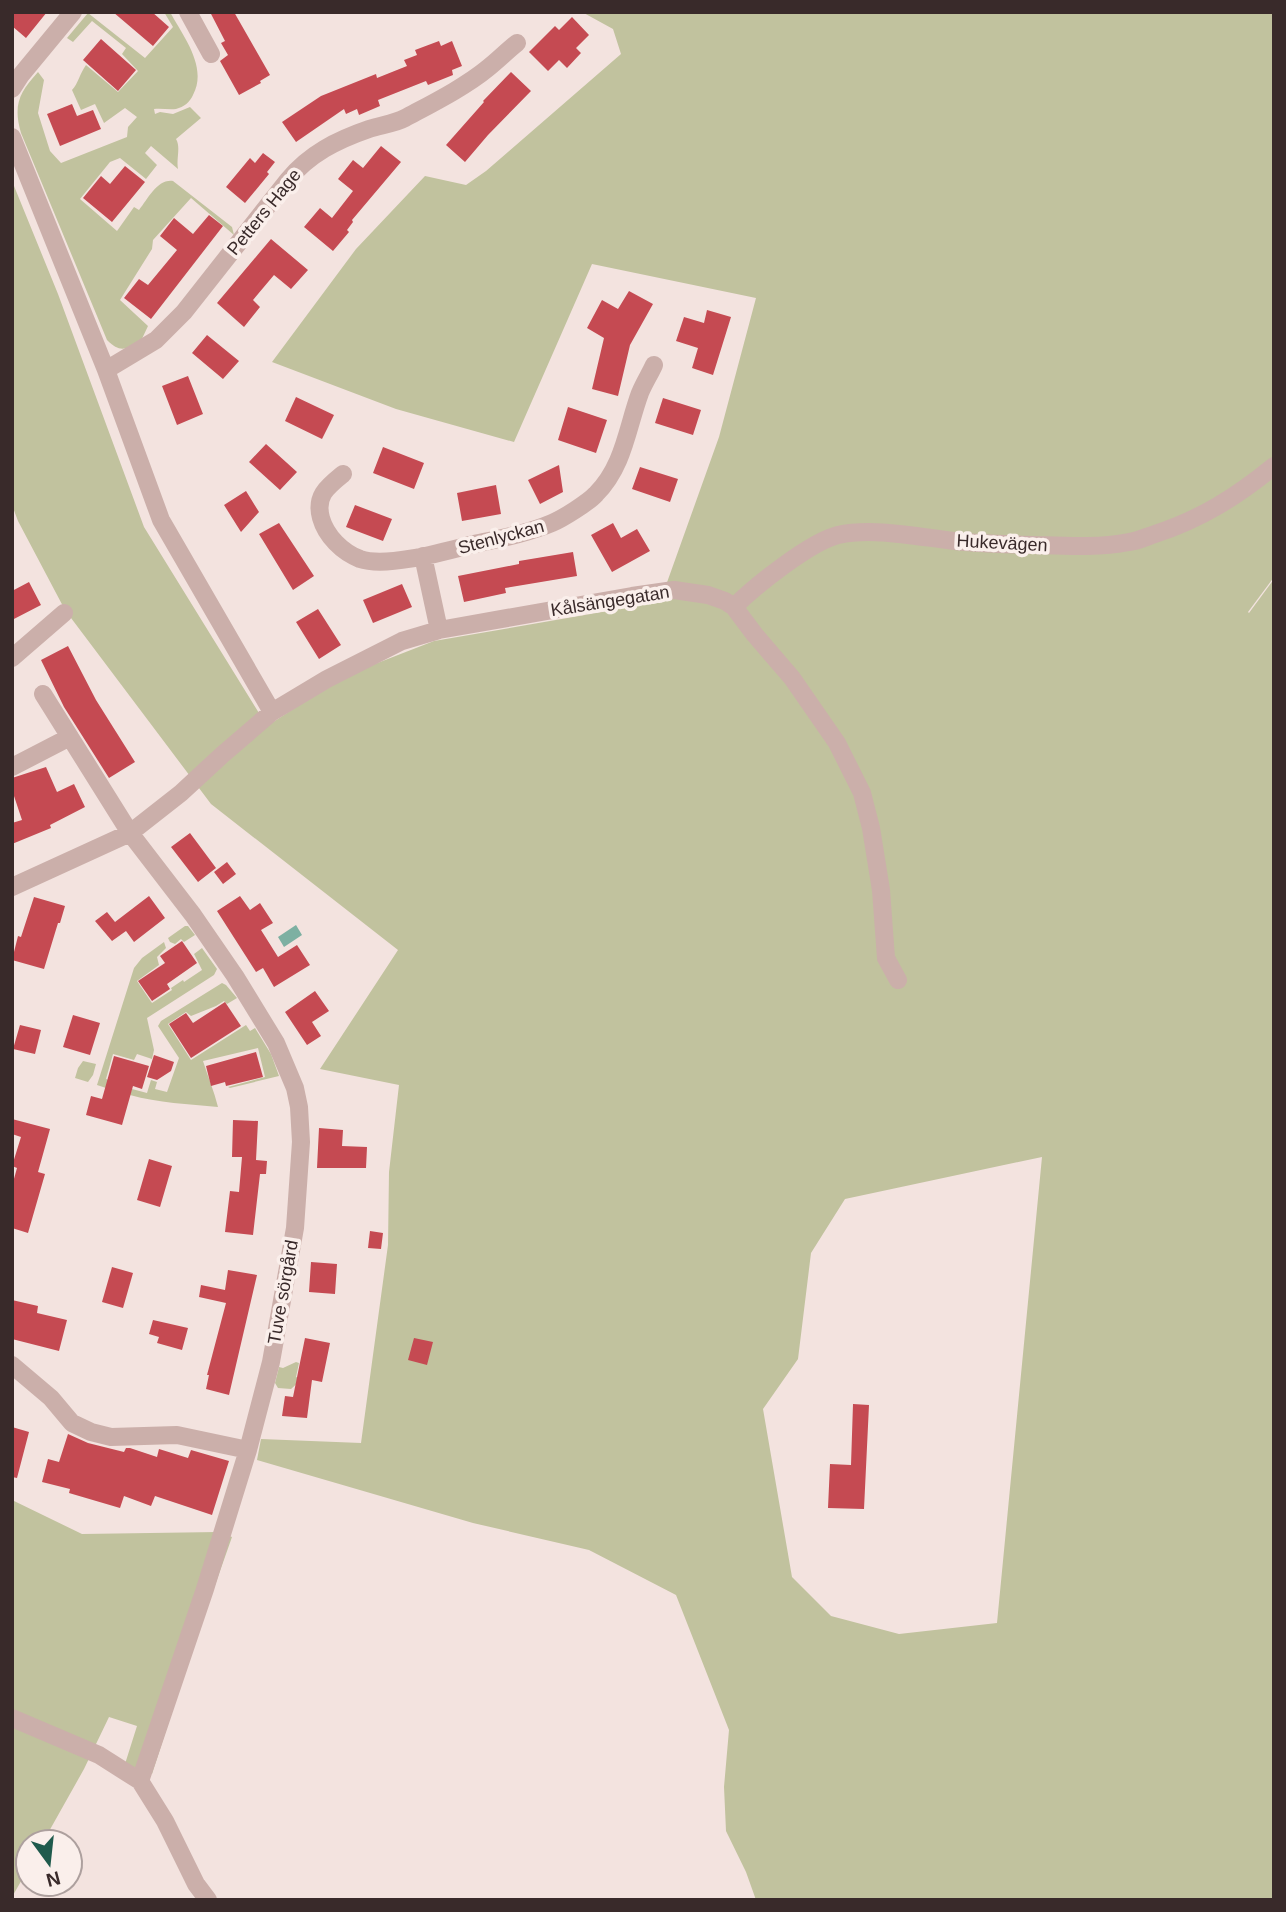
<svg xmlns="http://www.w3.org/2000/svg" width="1286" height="1912" font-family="Arial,sans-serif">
<rect width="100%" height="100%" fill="#f3e3df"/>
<path fill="#c1c29e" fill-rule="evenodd" d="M164 12H170C183 36 208 67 193 95 190 102 184 107 176 109 169 110 161 108 154 109L155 114 160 112 173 114 190 107 201 118 176 139C181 147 176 159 178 169L151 146 145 153 157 165 146 179 120 158 110 162 80 199 117 231 134 207 139 210C148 199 157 179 173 181L232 227 234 235 191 198 153 240 152 249 120 300 148 326 140 343C125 349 120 353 107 340L21 133C13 105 19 93 38 72L44 80 38 113 50 151 61 163 127 137 128 127 137 117 125 108 104 123 95 104 81 110 72 90C78 84 80 73 86 65L118 92 138 71 122 54 126 48 92 21 73 42 67 38 88 13 145 58 173 27Z
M582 12H1274V577L1248 612 1249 613 1274 579V1900H756L746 1872 726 1831 724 1787 729 1730 676 1595 589 1550 473 1523 257 1460 261 1439 361 1443 388 1245 389 1172 399 1085 320 1069 398 950 211 804 65 610 18 521 12 505V181L58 294 144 527 267 726 344 676 434 641 660 602 719 437 756 298 592 264 514 442 396 409 272 362 356 249 425 176 466 185 486 171 621 54 613 29ZM1042 1157 997 1623 899 1634 831 1616 792 1577 763 1409 798 1359 811 1253 845 1199Z
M185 926H188L195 935 184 942 181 939 175 944 170 942 168 938Z
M164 942 166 948 157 957 159 965 137 981 152 1003 172 990 171 988 183 980 184 982 202 970 194 954 202 948 217 969 214 975 147 1018 154 1050 152 1059 137 1054 134 1060 113 1054 106 1079 127 1086 124 1094 97 1085 134 968 142 958Z
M222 983 226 985 237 998 227 1004 224 1001 216 1006 191 1016 186 1012 168 1024 191 1060 246 1025 250 1031 255 1028 271 1054 279 1076 230 1088 228 1087 265 1077 258 1048 203 1061C208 1077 214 1091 218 1107 189 1104 158 1103 130 1095L132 1089 147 1093 151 1080 157 1082 155 1089 167 1092 179 1058 158 1026 161 1021Z
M83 1061 96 1064 93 1075 88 1082 75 1078 78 1068Z
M296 1362 299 1363 296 1377 302 1379 291 1389 278 1388 275 1383 279 1367 283 1368Z
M12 1500 82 1534 218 1532 232 1537 190 1656 152 1774 125 1764 137 1726 109 1717 84 1769 43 1842H28V1869L12 1897Z"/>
<path fill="#7db0a2" d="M296 925 302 935 284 947 278 937Z"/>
<path fill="#c54a52" d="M12 12H47L26 38 12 26Z
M113 12H152L169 27 153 46Z
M210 12H234L270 75 260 81 261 83 239 95 220 61 228 55 221 43 225 41Z
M572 17 589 35 576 48 581 53 567 68 559 60 548 71 529 52 555 26 559 30Z
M101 39 136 70 118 91 83 60Z
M439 41 441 46 452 41 462 66 452 70 453 75 428 85 426 81 378 100 380 106 359 115 357 109 346 114 344 109 296 142 282 122 321 96 376 74 377 78 407 66 404 60 417 55 415 50Z
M511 72 531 91 488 135 465 162 446 145 484 102 483 101Z
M72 104 77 116 93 110 101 129 60 146 47 114Z
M381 146 401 162 352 220 353 222 347 230 349 232 333 251 304 227 320 208 332 218 353 191 338 179 353 160 363 168Z
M263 153 275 162 267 172 269 174 245 203 226 187 250 158 255 163Z
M125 166 145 182 112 222 83 198 101 176 110 184Z
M209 215 223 226 151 319 124 298 139 279 148 285 177 250 160 236 174 218 193 234Z
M271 239 308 270 291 289 274 275 253 300 260 307 244 327 217 303Z
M629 291 653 304 630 345 618 396 592 389 604 338 587 328 602 300 618 309Z
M707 310 731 317 713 375 692 368 698 348 676 341 684 317 704 323Z
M207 335 239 361 223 379 192 353Z
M188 376 203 414 177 425 162 386Z
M296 397 334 415 322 439 285 421Z
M663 398 701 410 693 435 655 423Z
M568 407 607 420 596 453 558 440Z
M266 444 297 472 280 490 249 462Z
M383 447 424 463 414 489 373 473Z
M559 465 563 492 540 504 528 480Z
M640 467 678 479 670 502 632 489Z
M496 485 501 514 462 521 457 493Z
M246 491 259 512 241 532 224 505Z
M355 505 392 519 383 541 346 527Z
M279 523 314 576 293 590 259 534Z
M613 523 621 538 637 529 650 551 612 572 591 535Z
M573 552 577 576 505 588 506 593 464 602 458 576 519 564V561Z
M29 582 41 605 12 620V591Z
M402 584 412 607 373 623 363 600Z
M318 609 341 645 319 659 296 622Z
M68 646 96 700 135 762 109 778 64 707 41 660Z
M46 767 57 792 74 784 85 807 50 825 51 828 12 844V823L22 820 12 790V778Z
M190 833 216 868 198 882 171 847Z
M227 862 236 874 223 884 214 872Z
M149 896 165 918 134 942 126 931 112 941 95 921 107 912 115 922Z
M240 896 250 910 260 903 273 923 261 930 278 957 297 945 310 965 274 987 263 968 256 972 217 911Z
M34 897 65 906 60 923H58L44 969 12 960 18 936 21 937Z
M182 941 197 963 167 984 170 989 152 1001 138 981 165 963 160 956Z
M315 991 329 1011 312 1022 321 1036 307 1045 285 1012Z
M225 1002 241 1026 191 1058 169 1024 186 1013 193 1023Z
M73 1015 100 1023 90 1055 63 1047Z
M20 1025 41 1030 35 1054 13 1049Z
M256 1052 263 1077 226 1086 225 1082 211 1086 206 1066Z
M154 1055 174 1062 171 1071 157 1080 147 1077Z
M114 1056 149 1066 142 1089 133 1086 122 1125 86 1115 91 1096 102 1099Z
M12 1119 50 1129 38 1172 45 1174 28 1233 12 1228V1186L17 1168 12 1166 21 1137 12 1134Z
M233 1120 258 1121 256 1160 267 1161 266 1174H260L253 1235 225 1232 230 1191 239 1192 242 1157H232Z
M319 1128 343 1130 342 1146 367 1147 366 1168H317Z
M149 1159 172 1166 160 1207 137 1200Z
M370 1231 383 1233 381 1249 368 1248Z
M311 1262 337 1264 335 1294 309 1292Z
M112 1267 133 1273 123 1308 102 1302Z
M228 1270 257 1275 229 1395 206 1389 209 1375H207L226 1303 199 1297 201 1285 225 1290Z
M12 1300 38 1306 37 1313 67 1320 59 1351 12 1339Z
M153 1320 188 1328 182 1350 157 1343 159 1337 149 1334Z
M305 1338 330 1343 322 1382 312 1380 307 1418 282 1416 285 1396 293 1397Z
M414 1338 433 1342 427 1365 408 1360Z
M853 1404 869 1405 864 1509 828 1508 830 1464 851 1465Z
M12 1427 29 1432 17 1478 12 1477Z
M68 1434 88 1443 124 1452 126 1448H130L157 1457 159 1449 188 1458 191 1450 229 1461 212 1515 155 1496 151 1506 124 1496 120 1508 69 1493 70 1489 42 1482 48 1459 59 1462Z"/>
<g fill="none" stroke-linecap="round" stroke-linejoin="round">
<path stroke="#cbafaa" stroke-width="18" d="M188 12 211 54
M12 89 21 75 73 12
M12 137 106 370 161 520 272 712
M106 370 156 340 184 312 288 180C309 154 337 140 369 129 380 125 394 124 405 118 431 104 465 87 488 68 498 60 507 51 517 43
M343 474C327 487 315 496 321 518 326 536 342 552 360 559 386 568 443 552 470 545 497 539 526 534 552 523 562 519 589 502 596 494 624 466 627 428 640 393 644 383 650 374 654 365
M423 556 439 630
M734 607C755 586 810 542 838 535 873 527 918 537 954 541 981 544 1007 544 1034 545 1066 546 1098 548 1129 542 1138 541 1146 537 1155 534 1201 519 1236 497 1274 466
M12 658 64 613
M43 694 130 833 193 915 235 976 276 1043 295 1088 299 1107 301 1142 295 1228 271 1362 248 1450 205 1589 140 1781
M12 767 70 737
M12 887 130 833 181 793 222 755 272 712 327 679 402 641 439 630 632 596 674 590 708 595 725 601 734 607 755 635 792 678 837 743 862 793 871 828 881 890 886 958 898 980
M12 1365 51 1398 72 1423 91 1432 111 1437 177 1435 248 1450
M12 1718 99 1755 140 1781 165 1821 196 1884 208 1900"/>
</g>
<g text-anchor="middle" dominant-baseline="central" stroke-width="7" stroke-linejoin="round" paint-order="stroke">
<g font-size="18" fill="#392a2a" stroke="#faefeb">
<text transform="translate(264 212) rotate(-51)">Petters Hage</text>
<text transform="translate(501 537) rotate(-15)">Stenlyckan</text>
<text transform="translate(1002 543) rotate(3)">Hukevägen</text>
<text transform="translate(610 601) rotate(-9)">Kålsängegatan</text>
<text transform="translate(283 1292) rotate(-80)">Tuve sörgård</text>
</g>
</g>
<rect width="1286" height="1912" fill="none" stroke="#392a2a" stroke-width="28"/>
<g transform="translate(49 1863) rotate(165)"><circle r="33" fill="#faefeb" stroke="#ada09e" stroke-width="2"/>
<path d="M0-5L12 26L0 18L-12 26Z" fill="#1f5a4c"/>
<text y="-10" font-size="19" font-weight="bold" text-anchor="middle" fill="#392a2a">N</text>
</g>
</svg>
